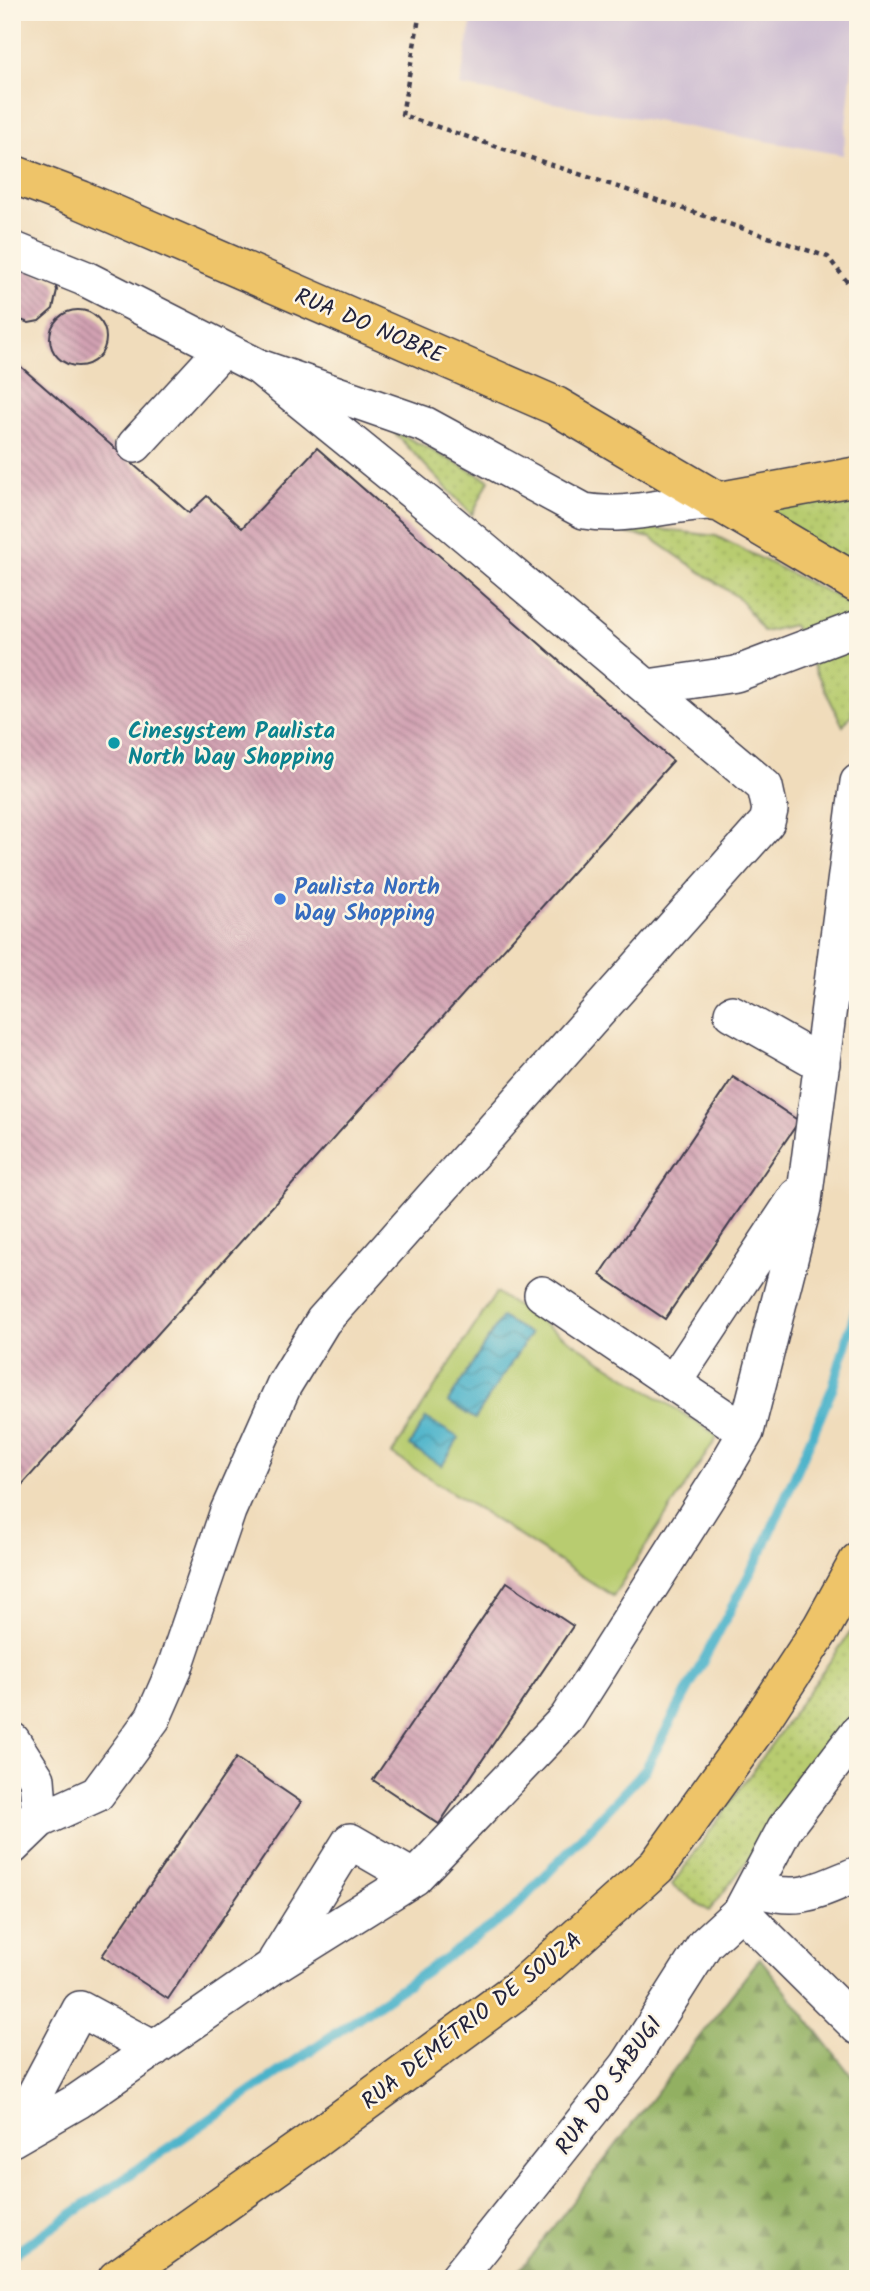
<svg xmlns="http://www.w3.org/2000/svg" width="870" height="2291" font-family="Kalam,sans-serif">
<defs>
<pattern id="grass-dots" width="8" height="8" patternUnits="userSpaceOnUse" patternTransform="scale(1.75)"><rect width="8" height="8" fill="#b8cc70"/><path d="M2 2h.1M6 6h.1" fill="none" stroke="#9eaf62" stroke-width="1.8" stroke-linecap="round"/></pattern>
<pattern id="forest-firs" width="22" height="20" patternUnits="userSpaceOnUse" patternTransform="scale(1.75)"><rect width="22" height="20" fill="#92b062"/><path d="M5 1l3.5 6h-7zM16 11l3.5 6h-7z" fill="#778f52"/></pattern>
<pattern id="water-waves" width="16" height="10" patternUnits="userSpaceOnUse" patternTransform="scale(1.75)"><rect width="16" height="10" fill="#4bb3ca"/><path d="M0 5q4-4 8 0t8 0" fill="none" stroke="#3e91a5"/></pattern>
<pattern id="building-back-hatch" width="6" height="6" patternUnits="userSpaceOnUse" patternTransform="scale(1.75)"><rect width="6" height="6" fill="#d2a1b2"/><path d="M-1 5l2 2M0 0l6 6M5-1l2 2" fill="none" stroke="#aa8392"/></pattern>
</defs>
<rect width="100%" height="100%" fill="#fcf5e5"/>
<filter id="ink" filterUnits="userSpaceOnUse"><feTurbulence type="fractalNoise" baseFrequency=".0143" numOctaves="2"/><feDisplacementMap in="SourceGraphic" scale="14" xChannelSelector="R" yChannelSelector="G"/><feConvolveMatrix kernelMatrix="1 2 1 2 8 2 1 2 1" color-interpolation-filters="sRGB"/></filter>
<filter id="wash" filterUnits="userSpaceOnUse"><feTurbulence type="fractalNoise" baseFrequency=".00686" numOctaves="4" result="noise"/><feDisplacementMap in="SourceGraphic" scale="28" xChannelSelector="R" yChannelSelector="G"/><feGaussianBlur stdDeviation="1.57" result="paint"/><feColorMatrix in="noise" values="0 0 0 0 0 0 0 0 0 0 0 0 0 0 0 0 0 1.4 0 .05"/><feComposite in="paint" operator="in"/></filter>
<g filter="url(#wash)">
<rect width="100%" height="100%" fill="#f0dcbb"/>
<!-- industrial -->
<path fill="#cebed2" d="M473,12H858L843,155L460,86Z"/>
<!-- grass -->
<path fill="url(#grass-dots)" stroke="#6d7756" stroke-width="2" d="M391,429L489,480L472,515Z
M858,485V570L738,509Z
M599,528H649L716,536L858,607V706L843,726L793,625L764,632L740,599L651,538Z
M858,1617V1701L820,1767L709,1911L672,1885L852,1630Z"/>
<!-- forest -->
<path fill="url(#forest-firs)" stroke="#5a694e" stroke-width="2" d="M760,1958L858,2084V2279H513Z"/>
<!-- green -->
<path fill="#b8cc70" stroke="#6d7756" stroke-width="2" d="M496,1293L718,1436L613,1596L392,1454Z"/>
<!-- water -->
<path fill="url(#water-waves)" stroke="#366a82" stroke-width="2" d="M502,1317L530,1334L475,1419L448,1402Z
M426,1418L459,1438L442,1466L409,1446Z"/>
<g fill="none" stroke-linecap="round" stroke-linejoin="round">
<!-- stream -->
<path stroke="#4bb3ca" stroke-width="10" d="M12,2255L508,1915L645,1770L764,1547L833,1387L858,1302"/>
</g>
<g id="blocks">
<!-- building -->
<path fill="url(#building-back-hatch)" d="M22,267L54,281L57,290L53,309L39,321L29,323L12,317V272Z
M50 338a28 28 0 1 1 56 0a28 28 0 1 1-56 0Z
M12,359L189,513L207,496L242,528L317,448L673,761L12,1496Z
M733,1077L799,1121L665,1319L600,1275Z
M507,1582L573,1626L439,1824L373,1780Z
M236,1758L301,1802L168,1999L102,1956Z"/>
</g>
</g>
<g filter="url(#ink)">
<use href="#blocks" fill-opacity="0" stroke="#413e4e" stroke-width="2"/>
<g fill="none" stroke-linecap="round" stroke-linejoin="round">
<!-- minor casing -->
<g stroke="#413e4e" stroke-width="38">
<path id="minor" d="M12,249L84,278L259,367L426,425L584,511C628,519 672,502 715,502
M135,445L223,349
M648,687L736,674L858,628
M732,1013L822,1064
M542,1294L746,1432
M673,1383L797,1196
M12,1740L37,1779L40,1820L19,1823
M12,1847L40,1820L97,1794L153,1718L174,1670L228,1511L284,1385L323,1321L767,822L770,810L765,787L450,522L259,367
M755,1889C801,1903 816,1891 858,1874
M741,1911L858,2027
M276,1960L350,1841L414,1878
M12,2137L80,2009L154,2049
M12,2139L78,2101L272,1967L414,1878L567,1718L718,1480L746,1432L803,1208L858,782
M457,2279L628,2065L705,1944L741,1911L785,1828L858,1732"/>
</g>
<!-- major casing -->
<g stroke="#413e4e" stroke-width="41">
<path id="major" d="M12,174L81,200L556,406L858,584
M715,502L858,476
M117,2279L308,2144L524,1985L657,1866L754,1731L822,1627L858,1562"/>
</g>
<!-- path -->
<path stroke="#413e4e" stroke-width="4.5" stroke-dasharray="5 5" stroke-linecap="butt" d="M420,12L402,115L828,257L858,296"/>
<!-- minor -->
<use href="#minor" stroke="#fff" stroke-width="35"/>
<!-- major -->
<use href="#major" stroke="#eec469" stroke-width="38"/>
</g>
</g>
<!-- markers -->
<circle fill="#0f9aa8" stroke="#fcf5e5" stroke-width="2.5" cx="114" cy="743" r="7"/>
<circle fill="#3f7fe0" stroke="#fcf5e5" stroke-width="2.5" cx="280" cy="899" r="7"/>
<g text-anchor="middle" stroke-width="5" stroke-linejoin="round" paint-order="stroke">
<!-- street labels -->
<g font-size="23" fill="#22223b" stroke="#fcf5e5">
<text transform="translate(370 325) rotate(23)" y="8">RUA DO NOBRE</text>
<text transform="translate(471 2020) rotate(-38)" y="8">RUA DEMÉTRIO DE SOUZA</text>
<text transform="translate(608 2085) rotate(-54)" y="8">RUA DO SABUGI</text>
</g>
<!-- culture labels -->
<g font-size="23" font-weight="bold" fill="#0d838f" stroke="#fcf5e5" text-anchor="start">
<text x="128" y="738">Cinesystem Paulista<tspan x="128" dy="26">North Way Shopping</tspan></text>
</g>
<!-- shop labels -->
<g font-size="23" font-weight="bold" fill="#366cbe" stroke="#fcf5e5" text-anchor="start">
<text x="294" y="894">Paulista North<tspan x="294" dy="26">Way Shopping</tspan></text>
</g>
</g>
<!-- margin -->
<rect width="870" height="2291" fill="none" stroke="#fcf5e5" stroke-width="42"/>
</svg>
